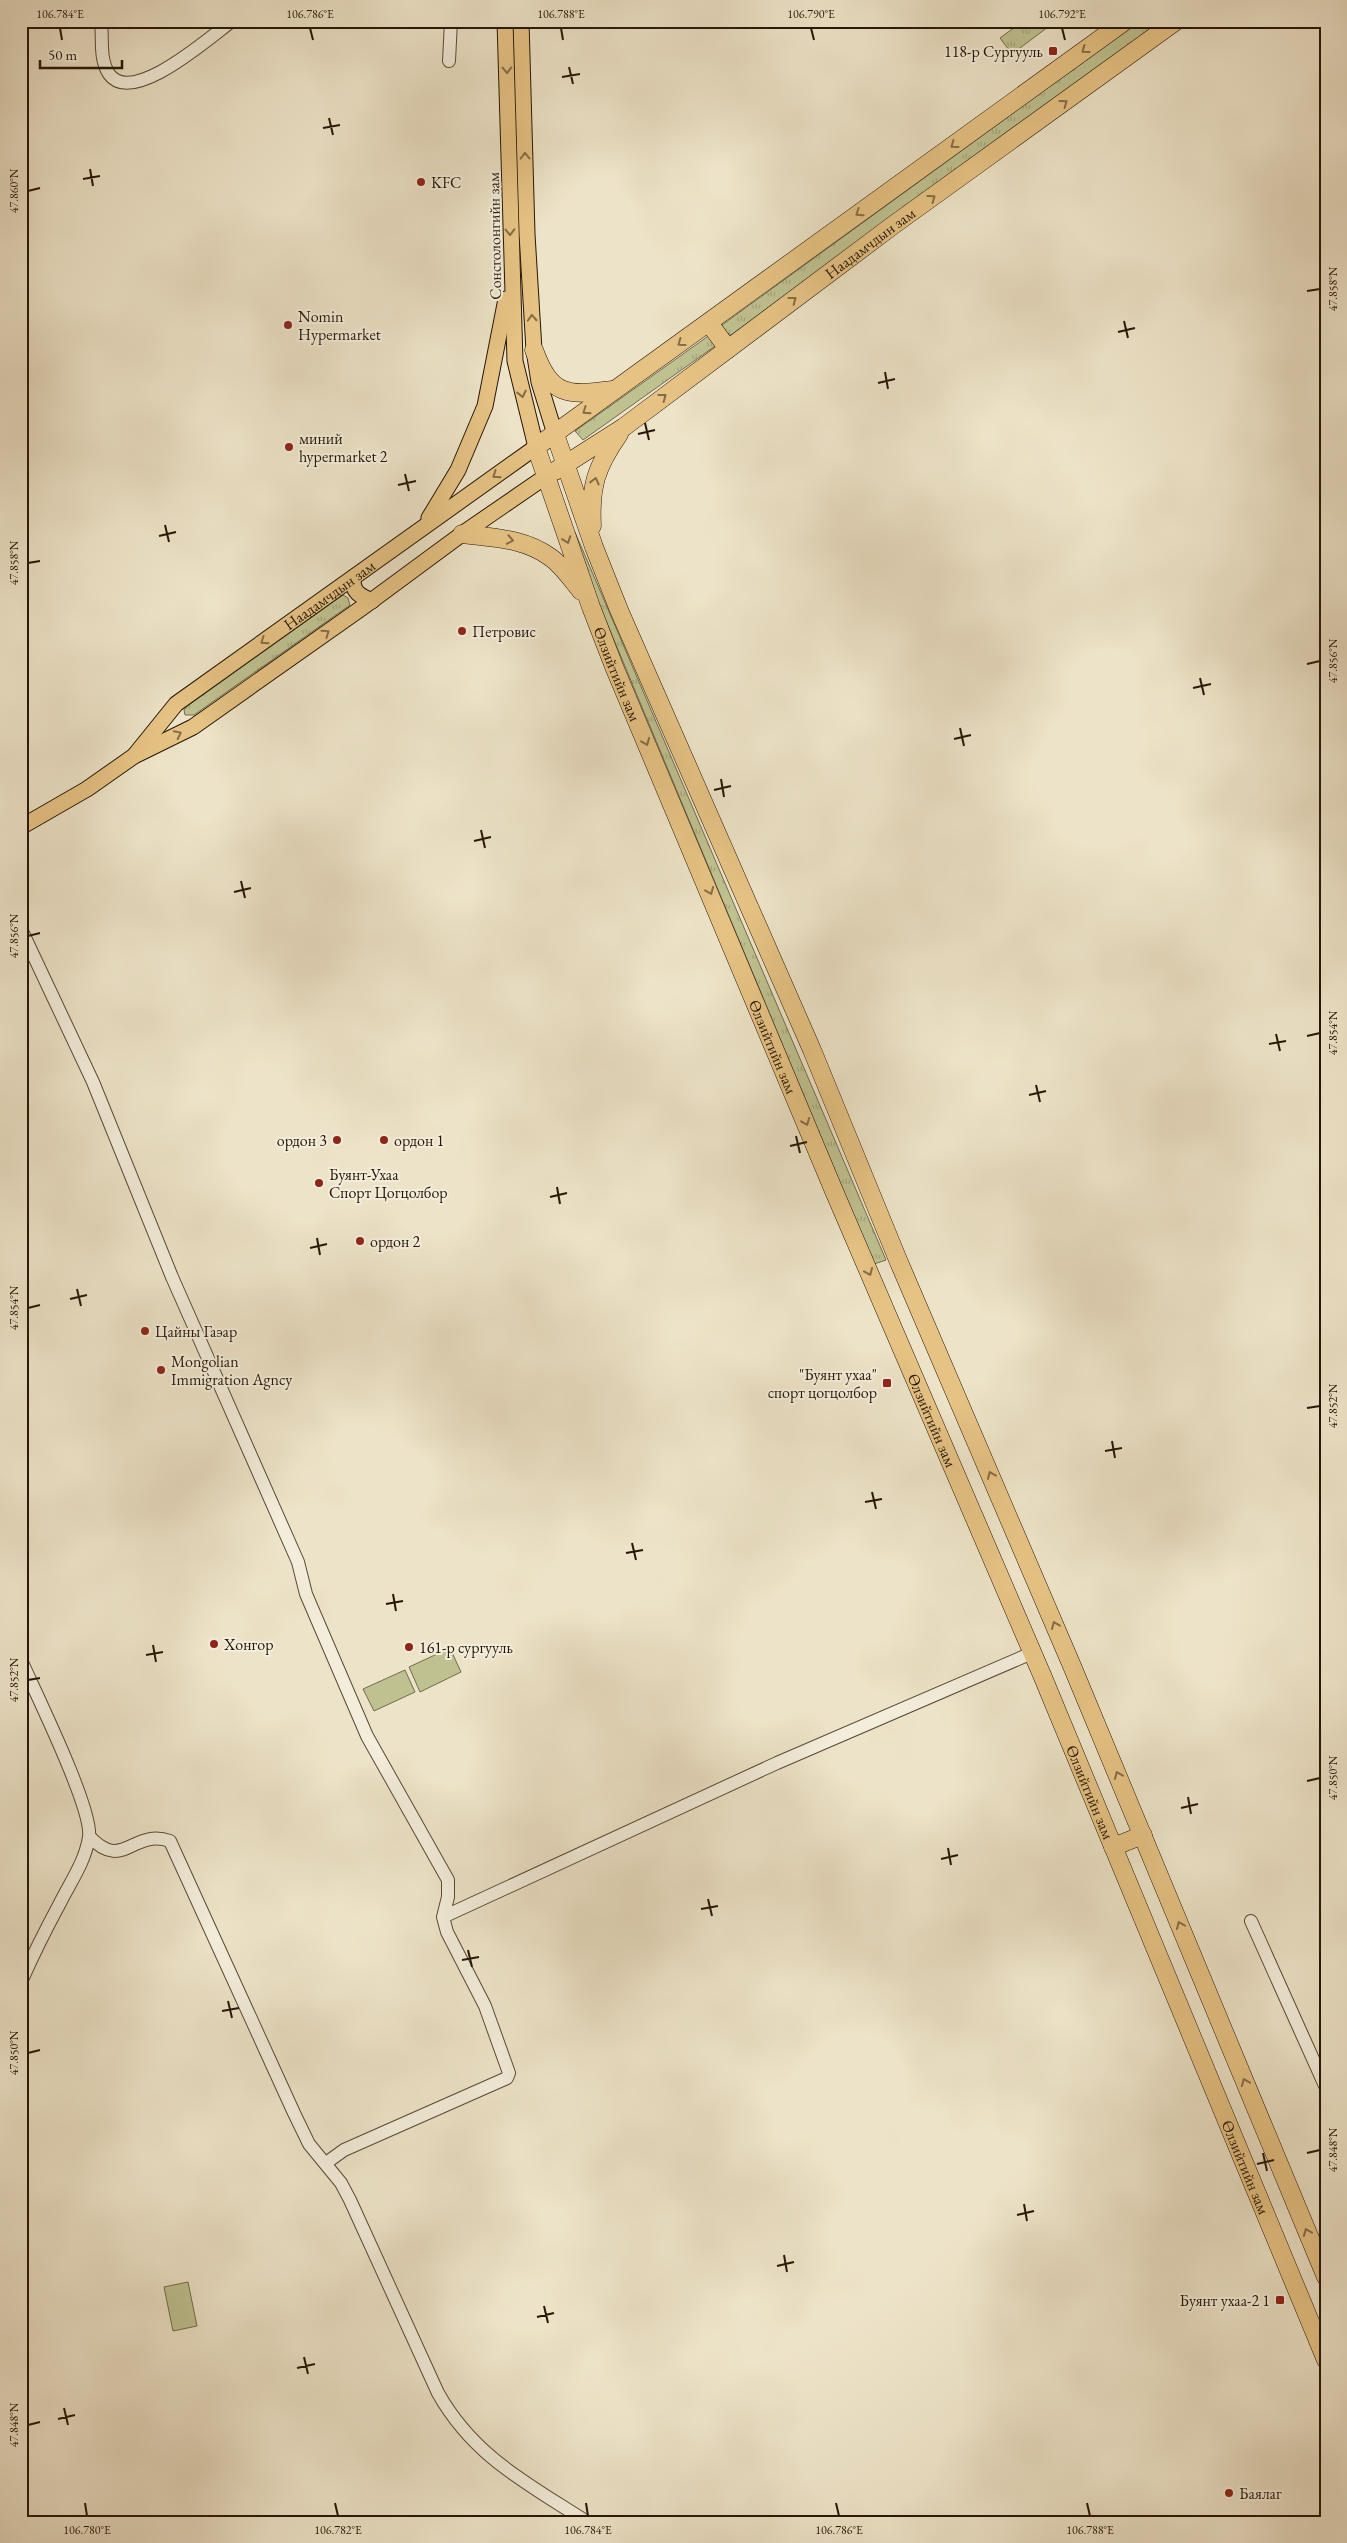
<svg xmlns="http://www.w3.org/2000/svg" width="1347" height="2543" font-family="'EB Garamond',serif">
<defs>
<pattern id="grass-tufts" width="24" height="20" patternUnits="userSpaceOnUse" patternTransform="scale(1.25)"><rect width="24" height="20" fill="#bfc191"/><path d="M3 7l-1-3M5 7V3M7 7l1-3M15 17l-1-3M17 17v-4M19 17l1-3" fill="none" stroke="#a4a57c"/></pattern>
</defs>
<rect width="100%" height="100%" fill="#ede3c8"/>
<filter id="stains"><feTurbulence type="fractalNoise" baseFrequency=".004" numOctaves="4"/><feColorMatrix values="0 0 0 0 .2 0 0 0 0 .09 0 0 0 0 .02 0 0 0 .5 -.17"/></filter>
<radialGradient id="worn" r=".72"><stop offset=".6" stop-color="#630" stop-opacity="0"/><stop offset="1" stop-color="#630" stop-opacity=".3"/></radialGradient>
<!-- grass -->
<path fill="url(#grass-tufts)" stroke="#726c4c" d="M1023,21H1056L1012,54L1000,38Z
M1140,21H1162L731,335L726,332L722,325Z
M711,334L718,344L583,440L575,431Z
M573,531L575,532L886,1260L874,1264L584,568Z
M343,595L348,598L350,605L194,715H185L184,710L187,706Z"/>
<!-- park -->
<path fill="#bfc191" stroke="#726c4c" d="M450,1648L461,1672L420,1692L409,1667Z
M405,1670L415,1692L374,1711L363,1689Z
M188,2282L197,2326L173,2331L164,2287Z"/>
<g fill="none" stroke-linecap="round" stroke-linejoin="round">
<!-- minor casing -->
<g stroke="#584936" stroke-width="14">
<path id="minor" d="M101,21C103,38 99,59 109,74C132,107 210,37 232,21
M449,61L451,21
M21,929L93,1082L172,1277L298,1562L306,1594L367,1736L448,1880V1897L443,1917L447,1932L485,2006L509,2073L507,2078L344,2150L326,2163
M21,1660C35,1692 93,1809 89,1837C85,1862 71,1881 60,1903C46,1929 33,1955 21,1982
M89,1836C123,1873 132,1828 170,1841L294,2113L309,2144L341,2183L350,2200L438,2393C474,2457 527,2483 587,2522
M443,1917L777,1763L1032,1653
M1251,1921L1326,2088"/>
</g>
<!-- major casing -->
<g stroke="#261606" stroke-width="17">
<g id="major">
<path d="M521,21L527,234L534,350L539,382L555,434"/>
<path d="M429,518L458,470L485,406L506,299"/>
<path d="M353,578C352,592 360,596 372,601"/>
<path id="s1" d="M134,756L176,704L536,447L515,361L505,21"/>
<path d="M21,827L87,789L134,756L193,727L363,607L462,534L545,477"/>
</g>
</g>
<!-- highway casing -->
<g stroke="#261606" stroke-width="19">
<g id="highway">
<path id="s2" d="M1125,21L536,447L591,607L615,669L834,1191L1042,1675L1326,2360"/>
<path d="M709,323L728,349"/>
<path d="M534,350C551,396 566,396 613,390"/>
<path d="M555,434L594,547L619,610L812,1050L898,1260L1072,1666L1326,2277"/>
<path id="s3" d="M555,471L624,427L892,226L1176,21"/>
<path d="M592,526C590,486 596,467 619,434"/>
<path d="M462,534C493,538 524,538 550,557C562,565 572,580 581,591"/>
<path d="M1113,1847L1143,1835"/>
</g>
</g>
<!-- minor -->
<use href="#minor" stroke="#f3eddb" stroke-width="12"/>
<!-- major -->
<use href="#major" stroke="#e6c284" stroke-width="15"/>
<!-- highway -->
<use href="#highway" stroke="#e6c284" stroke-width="18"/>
</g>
<!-- one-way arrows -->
<defs><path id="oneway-chevron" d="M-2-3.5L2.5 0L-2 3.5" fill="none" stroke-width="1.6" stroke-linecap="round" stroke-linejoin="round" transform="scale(1.25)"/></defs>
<g stroke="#866c45">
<use href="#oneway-chevron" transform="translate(1085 50) rotate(144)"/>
<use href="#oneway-chevron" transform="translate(507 70) rotate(88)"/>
<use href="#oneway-chevron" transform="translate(1064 103) rotate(-36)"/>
<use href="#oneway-chevron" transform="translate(954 145) rotate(144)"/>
<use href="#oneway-chevron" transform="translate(525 156) rotate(-91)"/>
<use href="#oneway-chevron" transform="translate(932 198) rotate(-36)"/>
<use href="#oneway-chevron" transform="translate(859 213) rotate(145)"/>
<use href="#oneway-chevron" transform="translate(510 232) rotate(89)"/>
<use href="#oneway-chevron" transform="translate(793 300) rotate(-37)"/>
<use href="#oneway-chevron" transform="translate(532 318) rotate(-93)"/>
<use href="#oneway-chevron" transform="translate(681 343) rotate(144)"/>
<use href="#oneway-chevron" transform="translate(522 394) rotate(78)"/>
<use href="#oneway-chevron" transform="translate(663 397) rotate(-37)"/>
<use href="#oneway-chevron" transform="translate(586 411) rotate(145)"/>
<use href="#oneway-chevron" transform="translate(496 475) rotate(145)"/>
<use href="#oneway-chevron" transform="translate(595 481) rotate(-76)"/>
<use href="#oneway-chevron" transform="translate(510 540) rotate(11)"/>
<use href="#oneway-chevron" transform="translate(567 540) rotate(70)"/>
<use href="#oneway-chevron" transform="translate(326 633) rotate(-35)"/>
<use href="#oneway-chevron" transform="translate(264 641) rotate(145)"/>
<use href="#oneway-chevron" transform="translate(178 734) rotate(-26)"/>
<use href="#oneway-chevron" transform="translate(646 742) rotate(67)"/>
<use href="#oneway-chevron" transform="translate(710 891) rotate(67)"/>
<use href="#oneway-chevron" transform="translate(806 1122) rotate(68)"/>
<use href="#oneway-chevron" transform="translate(869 1272) rotate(67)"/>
<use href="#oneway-chevron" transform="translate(991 1475) rotate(-113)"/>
<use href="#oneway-chevron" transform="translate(1055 1625) rotate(-113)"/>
<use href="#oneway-chevron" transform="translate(1118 1775) rotate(-113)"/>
<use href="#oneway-chevron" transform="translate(1180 1925) rotate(-113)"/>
<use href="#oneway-chevron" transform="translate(1245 2082) rotate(-112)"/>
<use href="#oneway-chevron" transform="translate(1307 2232) rotate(-112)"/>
</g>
<!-- ticks -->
<path fill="none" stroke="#261606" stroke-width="2" d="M60,28L62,40M310,28L313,40M561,28L563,40M811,28L814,40M1062,28L1065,40M569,67L573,84M562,77L580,74M329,118L333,135M323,128L340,125M90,169L93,186M83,179L100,176M28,191L40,188M1307,291L1320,289M1124,321L1128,338M1118,332L1135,328M885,372L888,389M878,383L895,379M645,423L649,440M638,434L655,430M405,474L409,491M398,485L416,481M165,525L169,542M159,536L176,532M28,563L40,561M1307,664L1320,661M1200,678L1204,695M1193,688L1211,684M960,728L964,746M954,739L971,735M721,779L724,797M714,790L731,786M481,830L485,848M474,841L491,837M241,881L245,898M234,892L251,888M28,936L40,933M1276,1034L1280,1051M1307,1036L1320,1033M1269,1044L1286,1041M1036,1085L1040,1102M1029,1095L1046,1091M796,1136L800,1153M790,1146L807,1142M557,1187L560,1204M550,1197L567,1193M317,1238L320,1255M310,1248L327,1244M77,1289L81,1306M70,1299L87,1295M28,1308L40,1305M1307,1408L1320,1406M1112,1441L1115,1458M1105,1451L1122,1448M872,1492L876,1509M865,1502L882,1499M632,1543L636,1560M626,1553L643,1550M393,1594L396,1611M386,1604L403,1601M153,1645L156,1662M146,1655L163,1652M28,1680L40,1678M1307,1781L1320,1778M1188,1797L1191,1814M1181,1808L1198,1804M948,1848L951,1865M941,1859L958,1855M708,1899L712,1916M701,1909L718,1906M468,1950L472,1967M462,1960L479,1957M228,2001L232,2018M222,2011L239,2008M28,2053L40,2050M1263,2153L1267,2171M1307,2153L1320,2150M1257,2164L1274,2160M1024,2204L1027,2221M1017,2215L1034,2211M784,2255L787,2272M777,2266L794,2262M544,2306L548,2323M537,2317L554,2313M304,2357L308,2374M297,2368L315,2364M64,2408L68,2425M58,2419L75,2415M28,2425L40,2422M85,2503L87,2516M335,2503L338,2516M586,2503L588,2516M836,2503L839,2516M1087,2503L1090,2516"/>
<!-- markers -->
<g fill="#8f2418" stroke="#f3eddb" stroke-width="2">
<rect x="1048" y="46" width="10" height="10" rx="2.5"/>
<circle cx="421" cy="182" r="5"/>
<circle cx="288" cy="325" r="5"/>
<circle cx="289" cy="447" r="5"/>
<circle cx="462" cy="631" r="5"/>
<circle cx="337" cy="1140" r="5"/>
<circle cx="384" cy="1140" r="5"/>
<circle cx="319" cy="1183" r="5"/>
<circle cx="360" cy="1241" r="5"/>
<circle cx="145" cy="1331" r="5"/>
<circle cx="161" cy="1370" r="5"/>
<rect x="882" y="1378" width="10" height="10" rx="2.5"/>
<circle cx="214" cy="1644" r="5"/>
<circle cx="409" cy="1647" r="5"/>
<rect x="1275" y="2295" width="10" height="10" rx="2.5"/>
<circle cx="1229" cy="2493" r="5"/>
</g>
<g text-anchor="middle" stroke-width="4" stroke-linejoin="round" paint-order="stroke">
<!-- poi labels -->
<g font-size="16" fill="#261606" stroke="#f3eddb" text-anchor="start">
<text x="1043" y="57" text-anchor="end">118-р Сургууль</text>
<text x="431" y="188">KFC</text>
<text x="298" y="322">Nomin<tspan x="298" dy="18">Hypermarket</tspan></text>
<text x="299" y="444">миний<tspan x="299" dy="18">hypermarket 2</tspan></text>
<text x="472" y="637">Петровис</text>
<text x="327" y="1146" text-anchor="end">ордон 3</text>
<text x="394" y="1146">ордон 1</text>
<text x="329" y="1180">Буянт-Ухаа<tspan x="329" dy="18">Спорт Цогцолбор</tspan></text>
<text x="370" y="1247">ордон 2</text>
<text x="155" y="1337">Цайны Гаэар</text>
<text x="171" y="1367">Mongolian<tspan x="171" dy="18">Immigration Agncy</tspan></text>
<text x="877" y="1380" text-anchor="end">"Буянт ухаа"<tspan x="877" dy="18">спорт цогцолбор</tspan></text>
<text x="224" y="1650">Хонгор</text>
<text x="419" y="1653">161-р сургууль</text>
<text x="1270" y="2306" text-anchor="end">Буянт ухаа-2 1</text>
<text x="1239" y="2499">Баялаг</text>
</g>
<!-- street labels -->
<g font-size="16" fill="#261606" stroke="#f3eddb">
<text transform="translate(494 236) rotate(-91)" y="6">Сонсголонгийн зам</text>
<text dy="6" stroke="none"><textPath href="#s3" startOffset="389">Наадамчдын зам</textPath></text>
<text dy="6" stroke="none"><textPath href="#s1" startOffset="255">Наадамчдын зам</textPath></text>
<text dy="6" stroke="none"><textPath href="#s2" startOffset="968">Өлзийтийн зам</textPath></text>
<text dy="6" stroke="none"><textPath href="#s2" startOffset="1372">Өлзийтийн зам</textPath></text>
<text dy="6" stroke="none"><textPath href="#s2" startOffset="1778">Өлзийтийн зам</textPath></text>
<text dy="6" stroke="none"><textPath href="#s2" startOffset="2182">Өлзийтийн зам</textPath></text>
<text dy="6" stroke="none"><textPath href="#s2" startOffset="2588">Өлзийтийн зам</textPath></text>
</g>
</g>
<!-- margin -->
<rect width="1347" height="2543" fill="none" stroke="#ede3c8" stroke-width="55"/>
<!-- scale -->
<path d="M40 60v8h82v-8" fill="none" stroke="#261606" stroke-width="2.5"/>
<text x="48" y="60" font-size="15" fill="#261606" stroke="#f3eddb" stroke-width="4" paint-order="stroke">50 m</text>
<rect x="28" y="28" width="1292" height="2488" fill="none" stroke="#261606" stroke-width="2"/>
<g font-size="12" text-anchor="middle" fill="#261606">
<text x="60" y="18">106.784°E</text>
<text x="310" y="18">106.786°E</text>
<text x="561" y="18">106.788°E</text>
<text x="811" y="18">106.790°E</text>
<text x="1062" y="18">106.792°E</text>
<text transform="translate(14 191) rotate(-90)" y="4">47.860°N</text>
<text transform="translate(1333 289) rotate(-90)" y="4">47.858°N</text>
<text transform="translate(14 563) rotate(-90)" y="4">47.858°N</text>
<text transform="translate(1333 661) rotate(-90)" y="4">47.856°N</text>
<text transform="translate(14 936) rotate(-90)" y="4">47.856°N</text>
<text transform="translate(1333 1033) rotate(-90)" y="4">47.854°N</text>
<text transform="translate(14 1308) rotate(-90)" y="4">47.854°N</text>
<text transform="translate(1333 1406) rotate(-90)" y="4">47.852°N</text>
<text transform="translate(14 1680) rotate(-90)" y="4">47.852°N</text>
<text transform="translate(1333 1778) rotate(-90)" y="4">47.850°N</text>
<text transform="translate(14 2053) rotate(-90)" y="4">47.850°N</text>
<text transform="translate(1333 2150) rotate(-90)" y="4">47.848°N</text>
<text transform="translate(14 2425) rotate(-90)" y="4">47.848°N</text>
<text x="87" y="2534">106.780°E</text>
<text x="338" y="2534">106.782°E</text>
<text x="588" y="2534">106.784°E</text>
<text x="839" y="2534">106.786°E</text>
<text x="1090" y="2534">106.788°E</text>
</g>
<rect width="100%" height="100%" filter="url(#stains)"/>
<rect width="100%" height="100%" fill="url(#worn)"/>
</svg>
